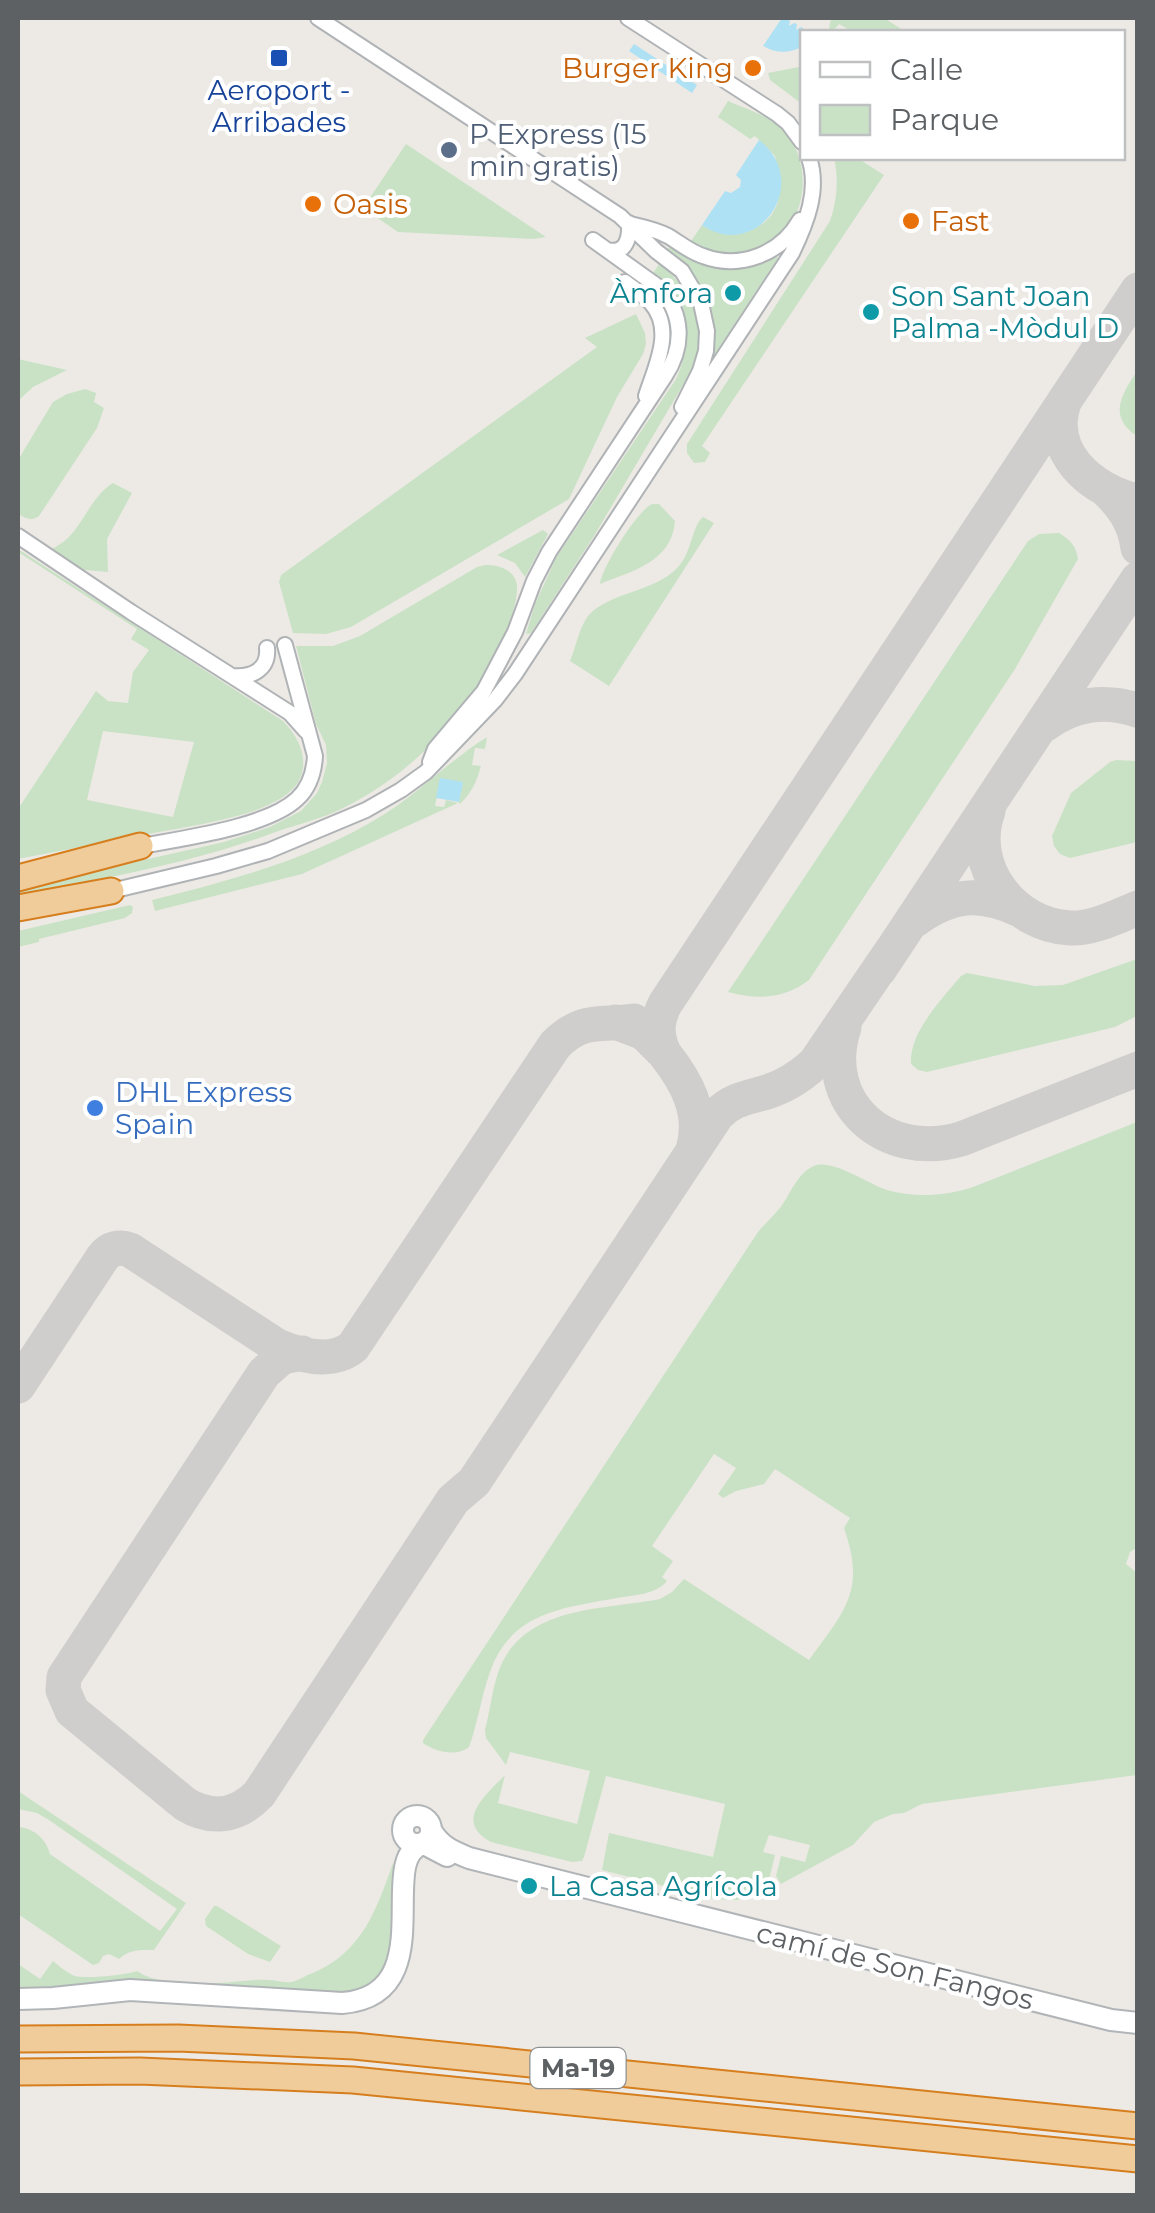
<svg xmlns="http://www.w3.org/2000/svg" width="1155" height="2213" font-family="Montserrat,sans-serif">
<rect width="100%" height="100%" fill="#edeae5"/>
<!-- green -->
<path fill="#c9e2c5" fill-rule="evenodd" d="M831,18H884L906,32H853L839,24L833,31L829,28Z
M802,63V104L770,80L768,73L799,67V64Z
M728,101C746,109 768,115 782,129C820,167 804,242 749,254C727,259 709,251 689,244L702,225C726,241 767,234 777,204C782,191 777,170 775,156L755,136L750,139L718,117Z
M406,144L546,237L534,239L398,232L363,208Z
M834,158H864L862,161L884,175L702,446L710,453L705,462L694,463L687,453V444L830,221C837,201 839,179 834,158Z
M671,244L687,255H774L778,258L712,359L709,358C707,306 711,286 666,252Z
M660,263C692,292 708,324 693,368L594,536L531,633L526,634L535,604L556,558L676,379C695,336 689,303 653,273Z
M636,314L645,333L646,344L643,354L617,397L569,499L351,627L326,634L293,633L279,582L281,575L597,347L585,338Z
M18,359L67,370L33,387L18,401Z
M1137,371V436C1107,416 1122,394 1137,371Z
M85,389L96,393L94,402L104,408L97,428L39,516C31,522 25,518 18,514V460L53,402L67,394Z
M113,483L132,493L107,539L108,572L75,569L47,552C55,547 63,543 69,537C85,520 93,495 113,483Z
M652,504H659L675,521C672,562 632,571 600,584C602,567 637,511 652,504Z
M703,517L714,523L609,686L570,661C576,647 579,628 588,616C610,591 655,593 679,566C692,551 692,526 703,517Z
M543,530L548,534L525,577L515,563L497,555Z
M1059,533C1070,540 1076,545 1078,559L1015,669L809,980C784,999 758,1000 728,992L1028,541L1039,534Z
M18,549L283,721C304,742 314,773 287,794C258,817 191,826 154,833C109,842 63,850 18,859V809L96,691L108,701L128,703L133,672L149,650L131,639L137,629L18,552ZM103,731L194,742L173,817L87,800Z
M485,565C497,565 511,568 516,581C522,600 501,644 492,661C458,727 402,781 335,812C314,821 291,826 270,834C189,864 102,878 18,897V888L224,842L270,827L301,811L317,793L322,782L327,763L326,745L316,724L296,646H333L360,636L477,567Z
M487,737L485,749L475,748L472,765L481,766C477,781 471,794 460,804L441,778L435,806L444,807L446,800L458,803L302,874L155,911L152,900C231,880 313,859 383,815C420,792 450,760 487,737Z
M1116,760L1137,761V842L1070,858L1060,854L1054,846L1052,836L1071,793L1110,762Z
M130,905L133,907L132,913L125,918L39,939V942L18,947V931Z
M1137,959V1016L1115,1027L927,1072L918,1070L911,1064C909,1032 942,999 961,976L967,973L1035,986L1063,985Z
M1137,1122L1138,1547L1130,1552L1126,1564L1137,1573V1775L922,1804L904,1813L893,1814L874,1822L853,1845L781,1884L776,1876L781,1856L805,1862L810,1845L769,1835L763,1852L775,1855L770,1876L763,1890L737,1900L714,1899L602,1870L609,1833L713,1857L725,1804L606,1776L584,1857L582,1861L572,1862L491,1842C453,1821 486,1795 505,1775L498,1803L577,1824L590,1771L510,1752L506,1765L486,1738L485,1730C490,1711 492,1689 499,1670C524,1605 604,1610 660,1599L672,1592L684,1579L809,1660C845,1610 866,1591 844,1528L850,1518L775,1469L764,1484L736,1491L723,1498L718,1494L736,1468L714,1454L652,1546L673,1561L662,1577L667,1581C655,1595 634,1595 617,1598C563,1608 511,1612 490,1672C481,1697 478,1723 469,1747C457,1757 435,1752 423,1743V1740L758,1232C765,1224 773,1216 780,1208C790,1195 797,1173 814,1166C832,1158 868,1184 887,1190C916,1198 946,1196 973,1187Z
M18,1791L186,1903L154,1950C140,1950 130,1949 119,1959L109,1954L103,1956L99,1963L93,1965L18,1914V1827C34,1828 46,1839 50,1854L160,1931L177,1909L49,1820L37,1813L18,1809Z
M393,1863C395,1877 393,1895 393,1911C391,1961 392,1988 333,1994L18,1992V1964L40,1979L53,1961C59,1966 67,1973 75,1976C87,1979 125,1975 137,1971C158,1985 188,1983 213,1983C231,1983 249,1979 267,1980C275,1980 284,1983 291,1982C298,1981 306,1975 313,1973C362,1952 376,1911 393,1863Z
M214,1906H217L281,1946L270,1962L248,1954L206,1926L205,1919Z"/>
<!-- water -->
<path fill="#aee1f4" d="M782,18L790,20L789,26L794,23L797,24L796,30L801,27L804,29L802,33V47C789,53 777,54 763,46Z
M634,44L697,85L692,93L629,51Z
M759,140C814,183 757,263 702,225L725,191L731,193L740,187L741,180L736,175Z
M440,778L463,782L459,802L436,798Z"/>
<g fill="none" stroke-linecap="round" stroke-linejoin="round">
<!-- taxiway -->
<path stroke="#cfcecc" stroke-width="35" d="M1065,400C1045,451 1091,491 1138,501
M1104,488C1123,505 1135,523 1138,548
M1044,725C1073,704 1103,699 1137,710
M988,811C968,866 1012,925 1070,928C1093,929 1116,917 1138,908
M915,920C951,894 980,891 1020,910
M879,970L1138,579
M615,1022L644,1033L664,1053C656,1035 656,1022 665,1004L1138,290
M844,1027C819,1104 886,1161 961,1139L1138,1069
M664,1053C687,1082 704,1113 693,1150
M302,1353L282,1357L264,1373L64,1677L63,1690L72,1711L185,1804C211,1820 237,1817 259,1794L453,1500L474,1482L717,1115C732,1099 747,1098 767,1092C786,1086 801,1076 815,1063L892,950
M18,1386L103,1257C110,1248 120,1246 130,1250L277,1346C301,1356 332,1364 353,1347L555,1045C582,1017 601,1026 634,1021"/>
<!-- street casing -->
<g stroke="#b0b3b6" stroke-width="18">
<path id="street" d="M318,18L620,216L656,251L682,271L701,303L707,331L706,351L700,371L682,407
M628,18L777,114L788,123L802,142
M630,224C643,227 657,230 668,236C680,243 690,252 703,256C740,270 781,254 800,220
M607,250C626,255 630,238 629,223
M625,282C634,289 644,295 651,303C675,330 655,367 646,396
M18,536L131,612L290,713L306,731
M232,676C251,678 269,670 267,648
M430,762L435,749L484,691L515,632L534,581L549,552L665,376C684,347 684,315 660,288L593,240
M136,847C178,839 266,828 297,799C309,788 314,773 315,756L285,645
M107,892L216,866L268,851L366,810L401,790L426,772L495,700L515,674L792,253C806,224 820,190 809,158"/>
</g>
<!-- secondary casing -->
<g stroke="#b1b5b8" stroke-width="24">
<path id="secondary" d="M403 1830a14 14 0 1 1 28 0a14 14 0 1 1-28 0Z
M431,1830C440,1846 452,1851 469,1858L1111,2020L1138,2023
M18,1999L53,1998L130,1990L342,2003C445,1995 373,1855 424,1844L447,1856"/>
</g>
<!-- highway casing -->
<g stroke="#d67e1d" stroke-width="29">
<path id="highway" d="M18,878L140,846
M18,908L111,891
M18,2039L178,2038L354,2046L1138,2126
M18,2072L140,2071L353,2080L1138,2159"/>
</g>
<!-- street -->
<use href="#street" stroke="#fff" stroke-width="14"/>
<!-- secondary -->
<use href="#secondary" stroke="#fff" stroke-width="20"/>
<!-- highway -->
<use href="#highway" stroke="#f0cc9a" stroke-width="25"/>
</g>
<!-- markers -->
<rect fill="#1a4fb4" stroke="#fff" stroke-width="4" x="269" y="48" width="20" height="20" rx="5"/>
<g fill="#e8710a" stroke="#fff" stroke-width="4">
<circle cx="753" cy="68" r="10"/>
<circle cx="313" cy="204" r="10"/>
<circle cx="911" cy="221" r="10"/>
</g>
<circle fill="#5c6f8a" stroke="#fff" stroke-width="4" cx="449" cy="150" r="10"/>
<g fill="#0f9aa8" stroke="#fff" stroke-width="4">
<circle cx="733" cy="293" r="10"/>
<circle cx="871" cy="312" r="10"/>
<circle cx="529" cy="1886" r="10"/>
</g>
<circle fill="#3f7fe0" stroke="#fff" stroke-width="4" cx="95" cy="1108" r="10"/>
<g text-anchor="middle" stroke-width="8" stroke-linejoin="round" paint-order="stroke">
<!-- shield labels -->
<rect fill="#fff" stroke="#8e9092" stroke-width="2.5" x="530.5" y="2048" width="95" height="40" rx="8"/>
<g font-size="25" font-weight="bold" fill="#5d6164">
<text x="578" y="2077">Ma-19</text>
</g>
<!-- food labels -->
<g font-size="28" fill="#c56008" stroke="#fff" text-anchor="start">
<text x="733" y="78" text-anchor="end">Burger King</text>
<text x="333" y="214">Oasis</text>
<text x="931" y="231">Fast</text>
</g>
<!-- transit labels -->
<g font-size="28" fill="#164399" stroke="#fff">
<text x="279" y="100">Aeroport -<tspan x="279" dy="32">Arribades</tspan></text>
</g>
<!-- service labels -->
<g font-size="28" fill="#4e5e75" stroke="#fff" text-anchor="start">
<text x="469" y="144">P Express (15<tspan x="469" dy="32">min gratis)</tspan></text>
</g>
<!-- culture labels -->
<g font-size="28" fill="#0d838f" stroke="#fff" text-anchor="start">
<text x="713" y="303" text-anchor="end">Àmfora</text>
<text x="891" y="306">Son Sant Joan<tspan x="891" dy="32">Palma -Mòdul D</tspan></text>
<text x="549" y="1896">La Casa Agrícola</text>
</g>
<!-- shop labels -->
<g font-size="28" fill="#366cbe" stroke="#fff" text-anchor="start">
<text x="115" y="1102">DHL Express<tspan x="115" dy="32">Spain</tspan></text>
</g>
<!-- street labels -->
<g font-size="28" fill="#5d6164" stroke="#fff">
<text transform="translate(895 1966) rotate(14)" y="10">camí de Son Fangos</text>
</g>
</g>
<!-- border -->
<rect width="1155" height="2213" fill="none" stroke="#5d6164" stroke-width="40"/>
<!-- legend -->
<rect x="800" y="30" width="325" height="130" fill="#ffffff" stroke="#bec0c1" stroke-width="2.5"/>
<rect x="820" y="62" width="50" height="15" fill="#ffffff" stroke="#bec0c1" stroke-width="2.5"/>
<text x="890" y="80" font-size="30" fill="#5d6164">Calle</text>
<rect x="820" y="105" width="50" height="30" fill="#c9e2c5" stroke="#bec0c1" stroke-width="2.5"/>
<text x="890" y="130" font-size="30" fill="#5d6164">Parque</text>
</svg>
